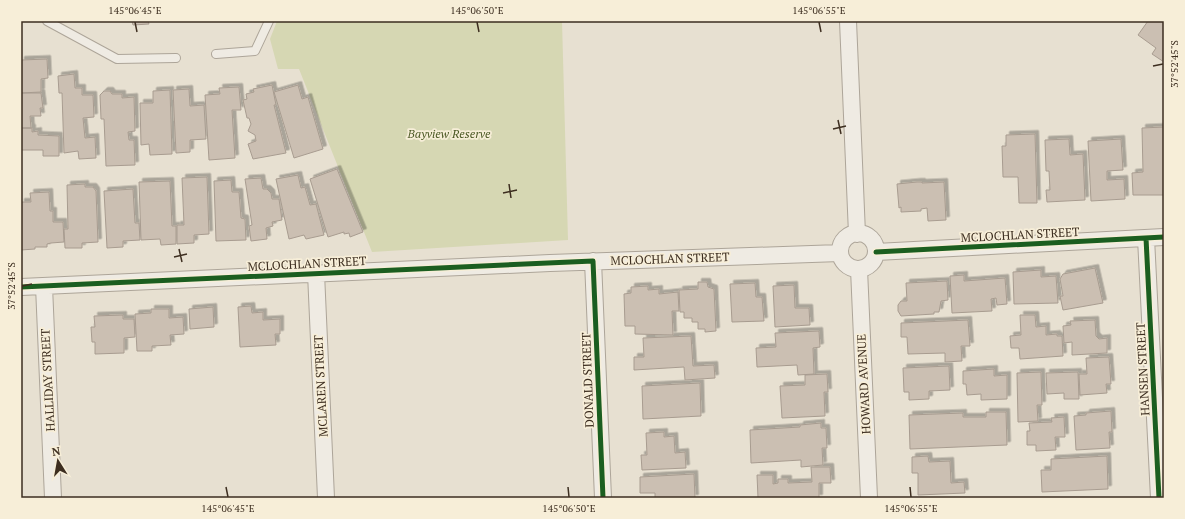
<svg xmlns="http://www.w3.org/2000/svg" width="1185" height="519" font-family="'PT Serif',serif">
<defs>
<filter id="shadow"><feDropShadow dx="3.5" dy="-3.5" stdDeviation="0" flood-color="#0004"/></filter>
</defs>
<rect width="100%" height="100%" fill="#e7e0d1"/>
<!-- green -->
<path fill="#d6d7b3" d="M277,21H562L568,240L372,252L299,69H278L270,39Z"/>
<!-- building -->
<path fill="#cbbfb2" stroke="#a89c90" filter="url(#shadow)" d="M132,21H148L149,24L133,25Z
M1148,21H1164V62L1152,54L1156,48L1138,35Z
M47,59L48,78L41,79V92L21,93V60Z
M74,74L75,88H82V95H93L94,117L83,118L85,138L95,137L96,158L79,159L78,151L64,153L62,93H59L58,76Z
M272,85L276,105H274L286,153L253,159L248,144L256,141L255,135L248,131L251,124L249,118H247L243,100L247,99L246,94L254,92L253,89Z
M298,85L302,99L308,97L323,149L294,158L274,92Z
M239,87L241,110H232L235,158L209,160L205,95L220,94L219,88Z
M189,89L190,106L204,105L206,139L190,140V152L176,153L173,90Z
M170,90L172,154L150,155L149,144L141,145L140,103H153V91Z
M104,91H110L112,94H122V98L134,97L135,131L128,132L129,140H134L135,165L106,166L104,119H101L100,95Z
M21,93H41L43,108H40L41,116H30L31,128H21Z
M1164,127V195H1133L1132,173L1143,172L1142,128Z
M21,128H32V132L38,131V135L59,136V156H43V150H21Z
M1035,134L1037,203H1019L1018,177H1003L1002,146H1006V135Z
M1069,139L1070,155L1083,154L1085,200L1047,202L1046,190H1050L1049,171H1046L1045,140Z
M1121,139L1123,170L1107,171V180L1124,179L1125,199L1091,201L1088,141Z
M337,169L363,232L350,237L349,233L344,234V232L328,237L310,179Z
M298,175L301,188L305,187L310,205L316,204L324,235L306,239L304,235L289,239L276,179Z
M207,177L209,234L194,235V243L177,244V225H184L182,178Z
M261,178L263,189H267L271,193L272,199H279L282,220L272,222L273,226L266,228L267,239L251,241L249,226L252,225L245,179Z
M231,180L232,192H239L241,218L245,219L246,240L216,241L214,181Z
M170,181L172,226H176V244L161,245L160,239L141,240L139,182Z
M917,182H922V183L944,182L946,220L928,221L927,208L921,209V211L901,212V207L899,208L897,184Z
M85,184V187H93L96,191L98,242L82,243V248H65L64,229H68L67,185Z
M133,189L135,223H139L140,240L123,241V247L107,248L104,191Z
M49,192L50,211H53V222H63L64,242L51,243L47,244V247H35V249L21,250V202H31L30,193Z
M1095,268L1103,303L1063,310L1060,296H1063L1060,279L1063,274Z
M1041,270V277L1056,276L1058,303L1014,304L1013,272Z
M964,275V281L1005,278L1007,304L997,305L996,298L991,299L992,311L952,313L950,276Z
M947,281L948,300L941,301L939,312H934V314L901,316L898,311V305L901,301H907L906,283Z
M698,282H707L708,287L714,289L716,331L705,332V329H698V322H692V318H684V312H680L679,290L698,289Z
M755,283L756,297H762L764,321L732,322L730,284Z
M794,285L795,308H809L810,325L775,327L773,286Z
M648,286V290L659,289V294L678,292L679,311H672L673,335L635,334V326H625L624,294L631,293V287Z
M251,306L252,313L263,312V320L280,319V334H275L276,345L240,347L238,307Z
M213,307L214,327L190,329L189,309Z
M151,309H169V318L183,317L184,334L170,335L171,345L152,346V351H137L135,314L151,313Z
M123,315V319H134L135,337L124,338V353L95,354V342H92L91,327H95L94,316Z
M1020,315H1035L1036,327L1046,326V335L1057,334V336H1062L1063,356L1020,359L1019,348H1011L1010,336L1021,335Z
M968,320L970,346H961L962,361L945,362V353L908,354L907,337H901V323Z
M1095,320L1096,336L1099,339L1107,338V353L1072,355V342L1064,343L1063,326L1071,325L1070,321Z
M819,331L820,347L813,348L814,374L798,375L797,365L757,367L756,348L776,347L775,333Z
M691,336L693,366L714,365L715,378L685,380L684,367L634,370V357H644L643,338Z
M1109,357L1111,384H1106L1107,393L1080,395L1079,374H1087L1086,358Z
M949,366L950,390L929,391V399L909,400V392H904L903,368Z
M994,369V376L1007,375V399L981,400V394L967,395L966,384H963V371Z
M1041,372L1042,405H1037L1038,421L1018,422L1017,373Z
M1078,372L1079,399H1064V393L1047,394L1046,373Z
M827,374L828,392H824L825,416L782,418L780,386L805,385V375Z
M700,383L701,416L643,419L642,386Z
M1111,411L1112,432H1109L1110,448L1076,450L1074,416L1086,415V413Z
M986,412H1006L1007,445L910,449L909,415L963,413V417H986Z
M1064,417L1065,437H1055L1056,450L1036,451V445H1027V431H1030L1029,423L1052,422L1051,418Z
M821,423V428H826L827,448H822L823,465L801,467V460L751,463L750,430L800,427V425Z
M664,432V437L674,436L675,453L685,452L686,468L642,470L641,455H647L646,433Z
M928,456L929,462L950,461L951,483L964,482L965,493L918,495V473H912V457Z
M1107,456L1108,489L1042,492L1041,470H1051V459Z
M811,467H830L831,483H819V498H758L757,475H773V484L778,483V479H788V483L812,482Z
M694,474L695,498H655V493H640V477Z"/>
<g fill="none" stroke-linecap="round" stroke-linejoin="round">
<!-- lane casing -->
<g stroke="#ada599" stroke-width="10">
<path id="lane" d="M47,21L117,59L176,58
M216,54L255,51L269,21"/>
</g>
<!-- street casing -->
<g stroke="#ada599" stroke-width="18">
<path id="street" d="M848,21L857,234
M840 251a18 18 0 1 1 36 0a18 18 0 1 1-36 0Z
M1146,238L1159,498
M876,252L1164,237
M593,261L603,498
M859,269L869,498
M316,273L326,498
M44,286L53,498
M21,287L550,263L840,253"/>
</g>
<!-- lane -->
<use href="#lane" stroke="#efebe3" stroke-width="8"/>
<!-- street -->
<use href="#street" stroke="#efebe3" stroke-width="16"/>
<!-- cycleway casing -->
<g stroke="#f7eed8" stroke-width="8">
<path id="cycleway" d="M1146,238L1159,498
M876,252L1164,237
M21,287L593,261L603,498"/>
</g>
<!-- cycleway -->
<use href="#cycleway" stroke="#1b5e20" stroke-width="5"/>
</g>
<!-- ticks -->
<path fill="none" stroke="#3d2e20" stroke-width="1.5" d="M135,22L137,32M477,22L479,32M819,22L821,32M1153,66L1163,64M838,120L841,134M833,129L846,126M509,184L511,198M503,193L517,190M179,249L182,262M174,257L187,254M22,286L32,284M226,487L228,497M568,487L569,497M910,487L911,497"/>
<g text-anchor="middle" stroke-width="3.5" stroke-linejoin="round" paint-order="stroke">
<!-- park labels -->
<g font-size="12" font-style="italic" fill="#4d5a26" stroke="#f7eed8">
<text x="449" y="138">Bayview Reserve</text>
</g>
<!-- street labels -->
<g font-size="12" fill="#3d2e20" stroke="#f7eed8">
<text transform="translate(1020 235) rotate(-3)" y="4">MCLOCHLAN STREET</text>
<text transform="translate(670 259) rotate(-2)" y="4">MCLOCHLAN STREET</text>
<text transform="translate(307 264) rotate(-3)" y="4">MCLOCHLAN STREET</text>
<text transform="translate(1143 369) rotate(-93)" y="4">HANSEN STREET</text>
<text transform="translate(48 380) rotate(-93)" y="4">HALLIDAY STREET</text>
<text transform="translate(588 380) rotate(-92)" y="4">DONALD STREET</text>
<text transform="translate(864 384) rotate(-93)" y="4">HOWARD AVENUE</text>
<text transform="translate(321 386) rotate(-93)" y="4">MCLAREN STREET</text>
</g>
</g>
<!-- border -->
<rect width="1185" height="519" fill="none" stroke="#f7eed8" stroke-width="44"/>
<!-- north arrow -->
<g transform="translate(58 461) rotate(349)" stroke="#f7eed8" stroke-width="3" paint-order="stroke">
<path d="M0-3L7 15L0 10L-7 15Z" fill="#3d2e20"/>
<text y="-6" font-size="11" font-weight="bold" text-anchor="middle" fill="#3d2e20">N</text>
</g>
<rect x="22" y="22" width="1141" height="475" fill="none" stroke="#3d2e20" stroke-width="1.5"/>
<g font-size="10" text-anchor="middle" fill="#3d2e20">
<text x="135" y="14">145°06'45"E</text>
<text x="477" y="14">145°06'50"E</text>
<text x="819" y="14">145°06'55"E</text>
<text transform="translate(1174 64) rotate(-90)" y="4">37°52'45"S</text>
<text transform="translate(11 286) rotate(-90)" y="4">37°52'45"S</text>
<text x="228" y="512">145°06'45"E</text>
<text x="569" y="512">145°06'50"E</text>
<text x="911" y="512">145°06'55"E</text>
</g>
</svg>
